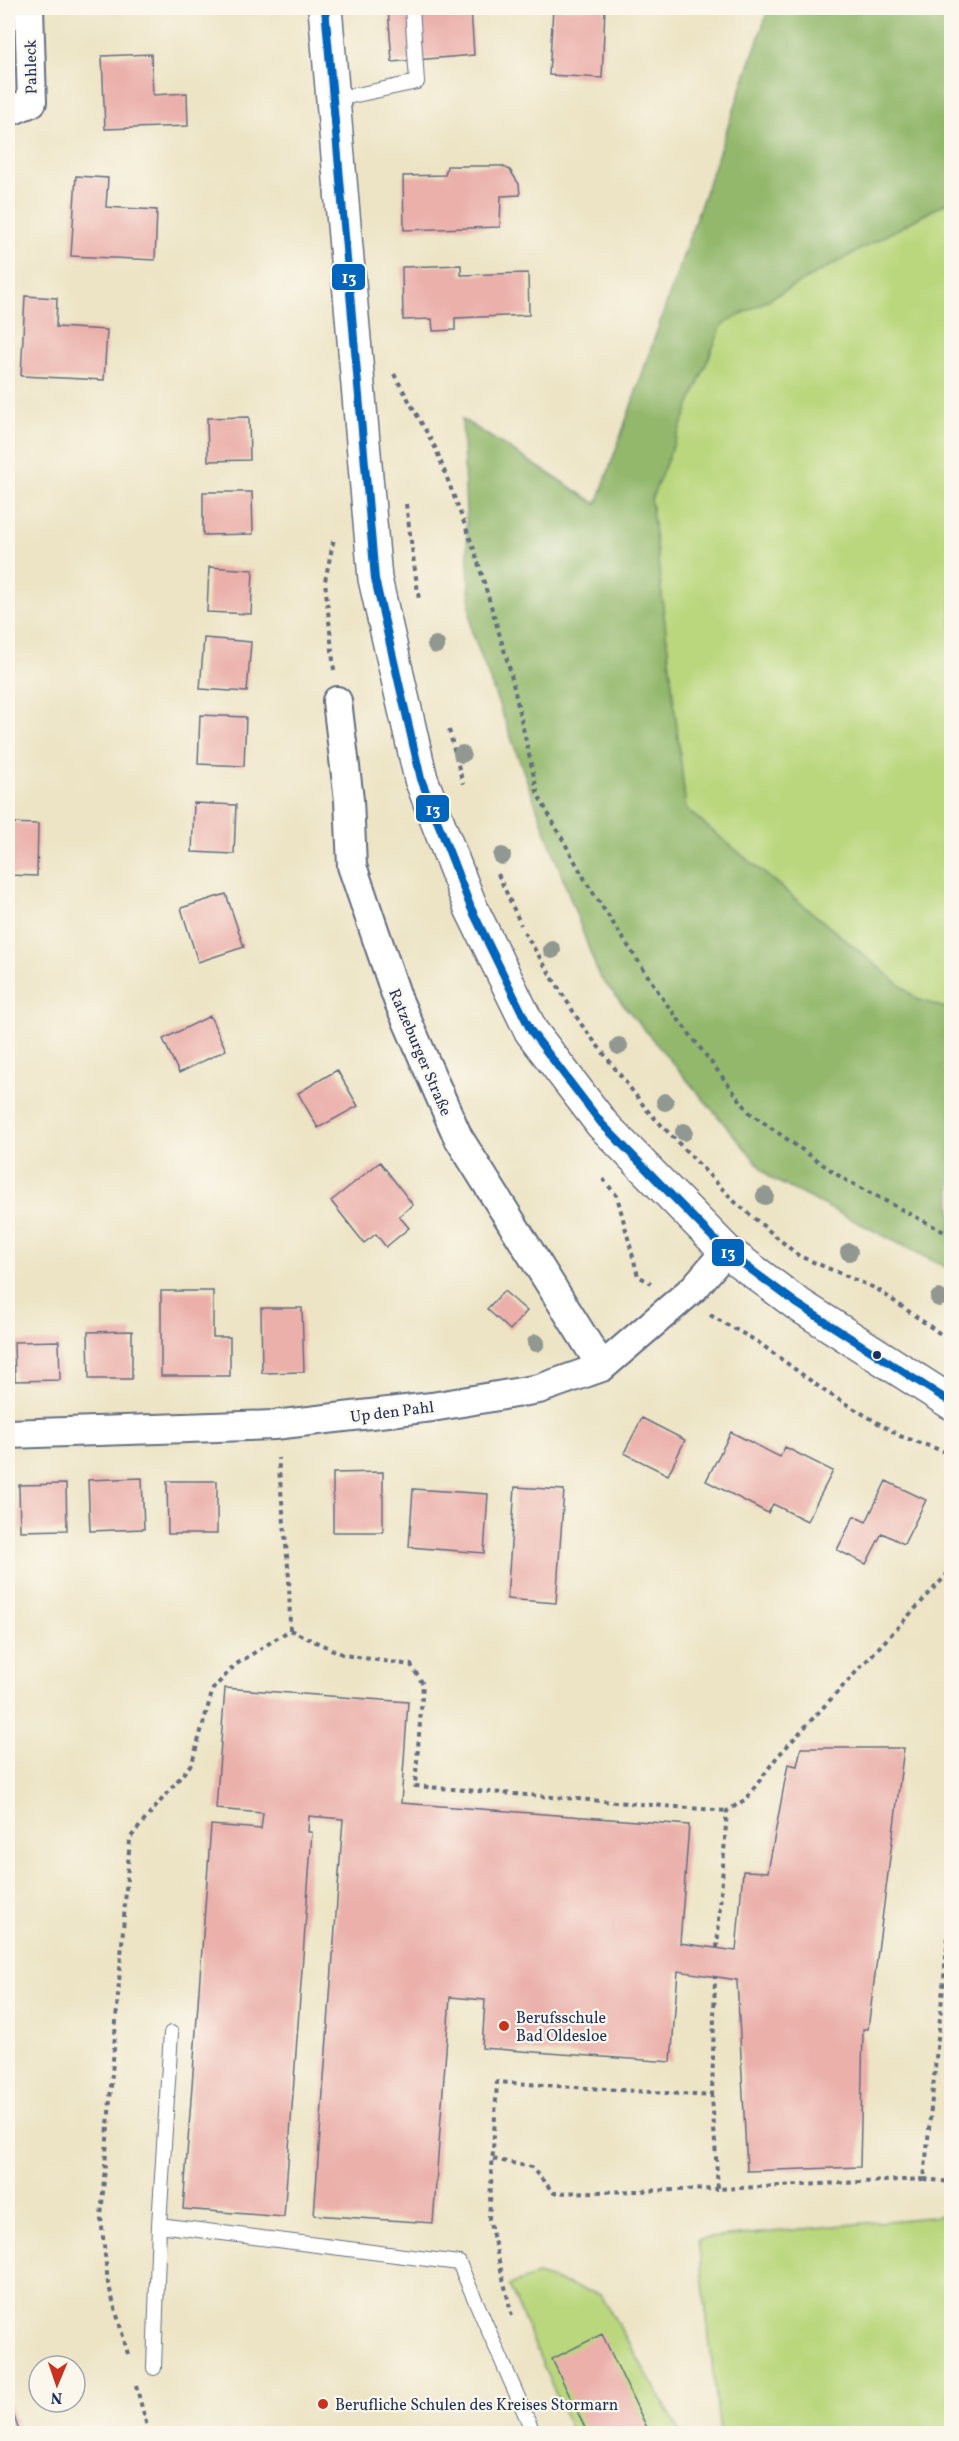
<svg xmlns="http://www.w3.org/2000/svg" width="959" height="2441" font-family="Vollkorn,serif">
<rect width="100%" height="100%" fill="#fbf7ec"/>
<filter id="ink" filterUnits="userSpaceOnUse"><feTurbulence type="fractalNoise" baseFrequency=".0167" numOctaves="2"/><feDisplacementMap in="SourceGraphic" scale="12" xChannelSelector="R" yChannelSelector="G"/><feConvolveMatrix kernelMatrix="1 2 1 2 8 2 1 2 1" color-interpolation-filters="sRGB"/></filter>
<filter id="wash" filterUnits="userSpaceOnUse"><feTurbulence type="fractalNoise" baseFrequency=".008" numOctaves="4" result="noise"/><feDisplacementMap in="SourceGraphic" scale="24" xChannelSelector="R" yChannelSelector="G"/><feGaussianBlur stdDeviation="1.35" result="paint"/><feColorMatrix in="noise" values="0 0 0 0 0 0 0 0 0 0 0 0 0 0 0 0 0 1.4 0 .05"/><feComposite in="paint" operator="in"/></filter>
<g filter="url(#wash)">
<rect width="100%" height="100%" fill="#ede4c5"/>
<!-- green -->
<path fill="#bad77d" stroke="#6a836e" stroke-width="1.5" d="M951,200V1010L917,999L686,809L651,500L722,324Z
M951,2215V2433H720L698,2239Z
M537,2275L601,2295L681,2433H572L509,2285Z"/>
<!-- forest -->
<path fill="#93b86c" stroke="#577465" stroke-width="1.5" d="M769,8H951V200L722,325L651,500L686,809L917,999L951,1010V1270L770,1178L599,976L471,629L462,419L597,504Z"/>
<g id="blocks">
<!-- building -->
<path fill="#ebb0aa" d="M388,8H471L474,55L392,62Z
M553,8H605L602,78L549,75Z
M151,54L153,95L187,93L188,126L105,129L102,56Z
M447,166H502L510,170L519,184L520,195L501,196L500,227L404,230L403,176L445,175Z
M76,176L108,178L106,207L157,210L155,260L71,256Z
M461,265V275L528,273L529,315L455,318V330L433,331L432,319L403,320L402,267Z
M25,296L57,298L56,327L107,330L104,380L21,376Z
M249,417L250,460L208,461L207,418Z
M203,492H252L253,534L203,535Z
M209,567L253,570L251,614L207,612Z
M204,638L251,642L247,692L200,689Z
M200,715L246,717L244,766L198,764Z
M194,803L236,805L234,854L192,852Z
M8,823L38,824L37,876L8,875Z
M226,894L244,947L198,962L181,908Z
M210,1016L226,1050L179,1073L163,1039Z
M337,1070L358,1106L318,1128L298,1093Z
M380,1162L413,1205L399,1216L409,1228L386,1247L376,1234L364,1243L331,1201Z
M161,1291H213V1337H230V1376H161Z
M504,1291L527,1311L510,1330L487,1309Z
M261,1308H302L304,1372L262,1373Z
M132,1331V1379H89L88,1332Z
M59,1341L60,1380L15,1381L14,1342Z
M642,1418L685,1440L668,1475L624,1453Z
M731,1432L780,1457L785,1447L833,1471L807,1521L773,1504L768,1513L706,1481Z
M383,1472V1532H333V1473Z
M142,1478L144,1529L90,1531L88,1480Z
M167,1481H217V1534H168Z
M886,1481L926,1500L904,1544L882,1533L866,1564L837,1550L854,1516L866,1522Z
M66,1484L67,1530L20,1531L19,1485Z
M515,1487L564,1490L556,1603L507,1599Z
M413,1489L488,1494L484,1553L409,1547Z
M225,1688L408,1702L401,1803L689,1825L680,1943L736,1951L743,1871L768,1872L788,1764L797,1766L801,1748H904L868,2029H863L860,2167L747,2171L737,1980L678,1971L671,2062L482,2048L485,2000L450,1997L433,2223L314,2215L343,1819L309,1816L308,1832H312L284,2217L183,2209L211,1825L261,1829L263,1813L216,1809Z
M602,2334L650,2434H588L552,2359Z
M8,2398L20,2434H8Z"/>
</g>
</g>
<g filter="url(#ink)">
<use href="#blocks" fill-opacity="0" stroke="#646e82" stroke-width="1.5"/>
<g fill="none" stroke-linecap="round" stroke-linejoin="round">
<!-- service casing -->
<g stroke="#646e82" stroke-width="16">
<path id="service" d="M333,100L417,82L412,8
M171,2033L159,2225L459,2263L534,2434
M154,2368L159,2225"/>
</g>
<!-- minor casing -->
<g stroke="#646e82" stroke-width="32">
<path id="minor" d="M8,112L32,102L29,8
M337,701L349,800L352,866L398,1000L458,1137L602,1367
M8,1434L274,1425L432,1407L539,1389L602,1367L694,1288L726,1251"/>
</g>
<!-- primary casing -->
<g stroke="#646e82" stroke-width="36">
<path id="primary" d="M325,8L375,579L421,779L471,908L531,1031L602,1124L726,1251L796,1303L952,1403"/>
</g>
<!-- path -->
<path stroke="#646e82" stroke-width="4" stroke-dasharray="4.5 4.5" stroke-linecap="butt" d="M394,374L436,449L475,552L510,670L538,795L588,885L665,1002L750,1113L842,1178L952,1236
M406,504L419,600
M334,670L325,581L334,538
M449,730L463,784
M498,874L521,925
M524,932L581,1024L647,1110L735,1202L799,1256L877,1289L952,1342
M603,1179L617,1196L638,1276L651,1283
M710,1315L758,1342L826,1392L900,1436L952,1454
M290,1630L344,1655L411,1665L423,1684L415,1786L727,1811
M717,1948L727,1811L746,1799L777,1757L952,1569
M712,2096L715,1976
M493,2159L531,2167L554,2193L718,2189
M924,2179L952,2182
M512,2316L489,2219L497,2082L712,2096L718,2189L924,2179L952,1897
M128,2354L108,2283L101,2218L130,1838L192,1763L213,1689L235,1665L290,1630L289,1577L278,1458
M136,2385L149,2434"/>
<!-- service -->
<use href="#service" stroke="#fff" stroke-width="14"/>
<!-- minor -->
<use href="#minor" stroke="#fff" stroke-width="28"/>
<!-- primary -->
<use href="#primary" stroke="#fff" stroke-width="33"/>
<!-- bus-1 casing -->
<g stroke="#fbf7ec" stroke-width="12">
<path id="bus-1" d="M325,8L375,579L421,779L471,908L531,1031L602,1124L726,1251L796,1303L952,1403"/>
</g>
<!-- bus-1 -->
<use href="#bus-1" stroke="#0065bd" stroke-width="8"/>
</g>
<!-- trees -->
<g fill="#909891">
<circle cx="436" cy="645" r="9"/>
<circle cx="462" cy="754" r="9"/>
<circle cx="502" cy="856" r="9"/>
<circle cx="552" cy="950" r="9"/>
<circle cx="619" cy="1046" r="9"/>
<circle cx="665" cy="1102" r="9"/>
<circle cx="684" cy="1132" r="9"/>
<circle cx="765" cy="1196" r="9"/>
<circle cx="849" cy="1252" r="9"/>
<circle cx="939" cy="1298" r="9"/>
<circle cx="536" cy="1343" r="9"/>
</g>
</g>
<!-- markers -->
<circle fill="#1b2f5e" stroke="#fbf7ec" stroke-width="2" cx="877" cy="1355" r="5"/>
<g fill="#c8321e" stroke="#fbf7ec" stroke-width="2">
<circle cx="504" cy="2026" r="6"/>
<circle cx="323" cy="2404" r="6"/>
</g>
<g text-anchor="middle" stroke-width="4.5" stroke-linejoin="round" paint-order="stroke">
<!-- street labels -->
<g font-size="16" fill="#1b2f5e" stroke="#fbf7ec">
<text transform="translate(30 67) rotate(-91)" y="6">Pahleck</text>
<text transform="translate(421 1052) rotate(67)" y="6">Ratzeburger Straße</text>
<text transform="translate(392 1411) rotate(-7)" y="6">Up den Pahl</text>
</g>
<!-- poi labels -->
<g font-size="16" fill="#1b2f5e" stroke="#fbf7ec" text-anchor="start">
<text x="516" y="2023">Berufsschule<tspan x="516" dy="18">Bad Oldesloe</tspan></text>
<text x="335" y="2410">Berufliche Schulen des Kreises Stormarn</text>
</g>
</g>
<g stroke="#fbf7ec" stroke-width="2">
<rect x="331" y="263" width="35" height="28" rx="6" fill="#0065bd"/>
<rect x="415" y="794" width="35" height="29" rx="6" fill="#0065bd"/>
<rect x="711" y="1238" width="34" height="29" rx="6" fill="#0065bd"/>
</g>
<g font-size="16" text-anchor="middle" font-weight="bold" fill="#fff">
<text x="349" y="283">13</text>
<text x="433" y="815">13</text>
<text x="728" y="1258">13</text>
</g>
<!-- margin -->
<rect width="959" height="2441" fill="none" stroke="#fbf7ec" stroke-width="30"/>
<!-- north arrow -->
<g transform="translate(57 2384) rotate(182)"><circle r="28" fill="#fbf7ec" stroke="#a1a7b3" stroke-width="1.5"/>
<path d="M0-4.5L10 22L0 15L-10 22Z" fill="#c8321e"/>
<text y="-9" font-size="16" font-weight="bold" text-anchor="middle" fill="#1b2f5e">N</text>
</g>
</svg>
